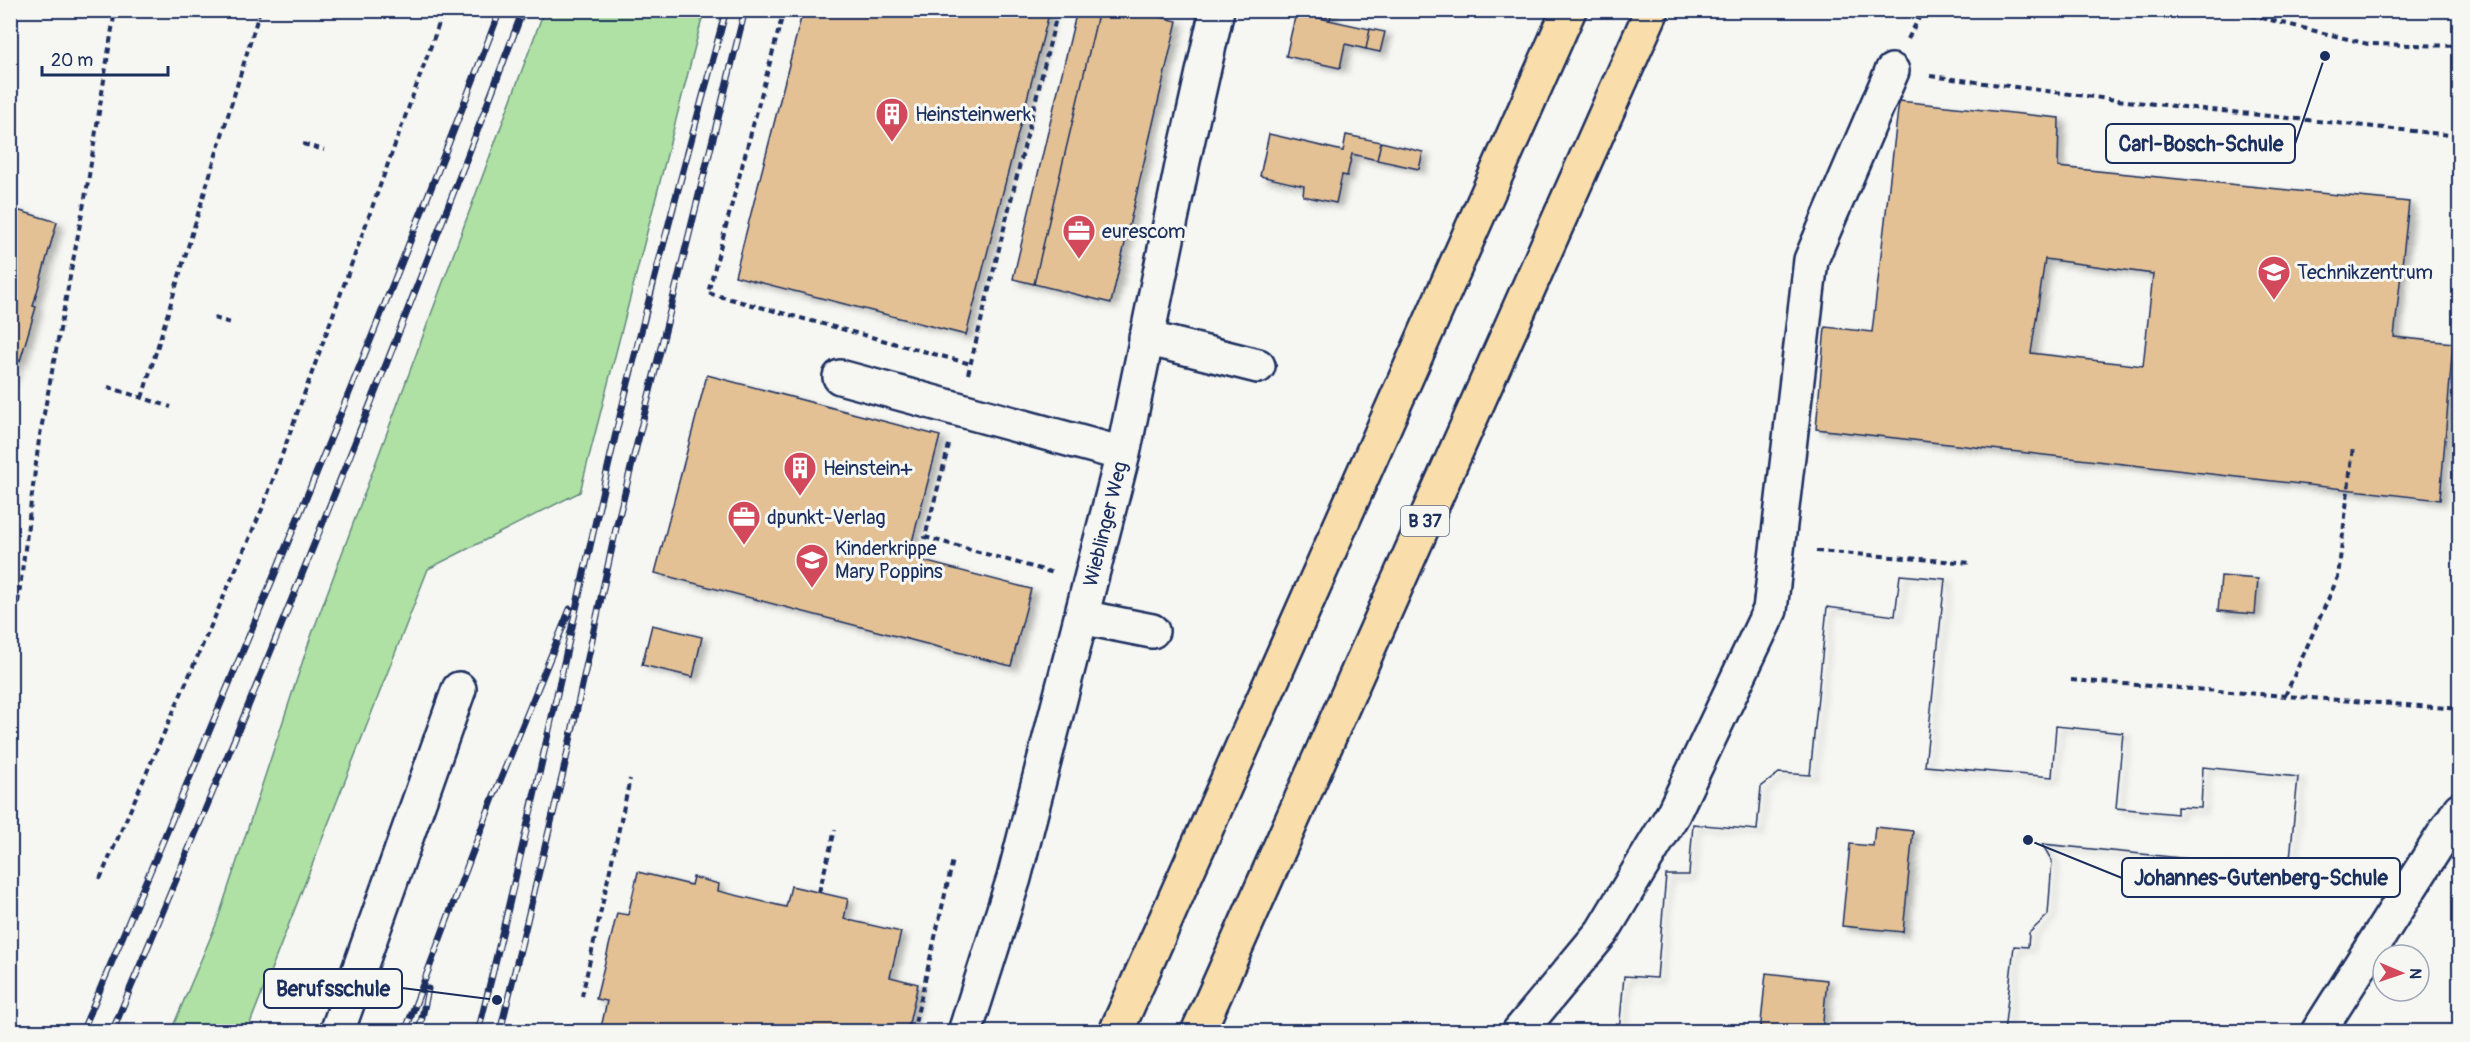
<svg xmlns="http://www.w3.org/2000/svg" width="2470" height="1042" font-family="Pangolin,sans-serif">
<defs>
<filter id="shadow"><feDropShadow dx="6" dy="4" stdDeviation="3" flood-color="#0004"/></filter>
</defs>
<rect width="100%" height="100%" fill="#f6f6f2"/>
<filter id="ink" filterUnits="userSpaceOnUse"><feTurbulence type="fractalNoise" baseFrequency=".0167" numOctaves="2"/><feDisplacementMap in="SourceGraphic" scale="12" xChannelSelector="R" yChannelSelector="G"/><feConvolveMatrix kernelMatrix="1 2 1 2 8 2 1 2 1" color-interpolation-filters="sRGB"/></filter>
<g filter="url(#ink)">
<!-- green -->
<path fill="#aee1a3" stroke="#648880" stroke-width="1.5" d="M544,11H704L580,492L428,569L247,1031H171L217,922L309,642Z"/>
<!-- building -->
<path fill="#e3c195" stroke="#1b2f5e" stroke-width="1.5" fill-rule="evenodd" filter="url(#shadow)" d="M803,10H1050L966,335L735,276Z
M1077,10H1099L1034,284L1013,279Z
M1099,10H1131L1177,21L1111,303L1034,284Z
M1296,10H1332L1330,20L1296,13Z
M1296,13L1370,29L1366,49L1345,44L1340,68L1286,56Z
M1370,29L1385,32L1380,52L1366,49Z
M1899,101L2059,118L2058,167L2409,202L2394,337L2453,343L2440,500L1816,429L1825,327L1872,332ZM2045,259L2153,274L2143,366L2031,353Z
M1269,134L1343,151L1346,135L1381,142L1377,160L1352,154L1347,176L1342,175L1336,203L1303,196L1304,186L1260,176Z
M1381,142L1423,152L1419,169L1377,160Z
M10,208L57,222L33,306L36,307L20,361L17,360L10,381Z
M707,375L940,436L908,557L1031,589L1011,666L655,573Z
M1900,575L1945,579L1925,766L2052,777L2056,726L2123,733L2116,808L2177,814V807L2201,808L2203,767L2298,777L2289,869L2042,844L2052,861L2048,915L2029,933L2028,947L2014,946L2004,1032H1619L1624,976L1657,978L1666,875H1689L1693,824L1757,830L1761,787L1779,773L1810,775L1827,607L1895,616Z
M1900,575L1945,579L1925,766L2052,777L2056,726L2123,733L2116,808L2177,814V807L2201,808L2203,767L2298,777L2289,869L2042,844L2052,861L2048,915L2029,933L2028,947L2014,946L2004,1032H1822L1827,980L1766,973L1760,1032H1619L1624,976L1657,978L1666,875H1689L1693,824L1757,830L1761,787L1779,773L1810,775L1827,607L1895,616ZM1875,827L1913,831L1903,932L1842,926L1850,844L1873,846Z
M2221,576L2258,579L2255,614L2218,611Z
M652,625L702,637L693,677L642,665Z
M638,872L691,885L693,877L719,884L718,891L786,907L791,886L848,899L844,919L901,932L890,977L918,984L907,1032H600L607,1001L596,999L617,913L628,915Z"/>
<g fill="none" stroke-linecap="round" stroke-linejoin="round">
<!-- minor casing -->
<g stroke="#1b2f5e" stroke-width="38">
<path id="minor" d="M1146,338L1258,366
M840,377L1123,454
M1081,617L1152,631
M337,1032L459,689
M965,1032L1014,878L1123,454L1183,161L1217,10
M1519,1032L1602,932L1673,814L1770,610L1811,260L1892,71
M2318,1032L2460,809"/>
</g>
<!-- highway casing -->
<g stroke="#1b2f5e" stroke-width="38">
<path id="highway" d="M1116,1032L1569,10
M1198,1032L1652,10"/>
</g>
<!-- path -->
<path stroke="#1b2f5e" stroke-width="4" stroke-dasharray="6 4.5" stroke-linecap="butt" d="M784,10L708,293L971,364
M2230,10L2368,44L2460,46
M1908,39L1923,10
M1930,76L2117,100L2460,136
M303,144L324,150
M214,318L234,324
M968,374L1058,10
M108,387L171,407
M142,398L260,10
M949,445L925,537L1054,573
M1816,551L1971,563
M10,665L39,440L88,182L115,10
M2071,680L2460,709
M2285,696L2338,577L2353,447
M100,879L263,507L444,10
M819,892L835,830
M582,996L630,779
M913,1032L953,860
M2449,1032L2460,1019"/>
<!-- minor -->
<use href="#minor" stroke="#f6f6f2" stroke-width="33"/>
<!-- highway -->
<use href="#highway" stroke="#f9deab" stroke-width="33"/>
<!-- rail casing -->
<g stroke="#1b2f5e" stroke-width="7">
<path id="rail" d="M82,1032C226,693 369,354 500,10
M112,1032C255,694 394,354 523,10
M405,1032L493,798L570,609
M419,1032L428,989
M478,1032C527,839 567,644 612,450C646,303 687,157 726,10
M500,1032L563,773L617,524L745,10"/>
</g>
<!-- rail -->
<use href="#rail" stroke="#f6f6f2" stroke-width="4.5" stroke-dasharray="14" stroke-linecap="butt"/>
</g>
</g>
<!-- icons -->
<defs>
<g id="building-pin" transform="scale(1.725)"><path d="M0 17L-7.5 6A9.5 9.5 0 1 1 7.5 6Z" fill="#d1495b" stroke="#f6f6f2"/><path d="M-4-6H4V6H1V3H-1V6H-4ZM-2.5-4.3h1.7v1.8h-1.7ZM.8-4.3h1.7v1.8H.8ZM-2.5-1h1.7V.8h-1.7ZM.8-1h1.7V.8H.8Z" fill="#fff"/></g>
<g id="office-pin" transform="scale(1.725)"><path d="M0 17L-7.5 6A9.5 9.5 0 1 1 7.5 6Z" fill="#d1495b" stroke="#f6f6f2"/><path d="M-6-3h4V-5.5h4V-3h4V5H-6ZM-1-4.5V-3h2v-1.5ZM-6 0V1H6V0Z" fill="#fff"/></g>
<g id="school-pin" transform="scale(1.725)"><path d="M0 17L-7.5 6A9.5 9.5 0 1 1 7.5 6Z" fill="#d1495b" stroke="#f6f6f2"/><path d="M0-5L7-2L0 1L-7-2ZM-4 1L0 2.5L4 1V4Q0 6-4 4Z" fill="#fff"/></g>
</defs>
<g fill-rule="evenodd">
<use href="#building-pin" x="892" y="114"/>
<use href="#office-pin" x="1079" y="231"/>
<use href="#school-pin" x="2274" y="272"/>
<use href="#building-pin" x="800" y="468"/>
<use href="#office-pin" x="744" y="517"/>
<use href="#school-pin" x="812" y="560"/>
</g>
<g text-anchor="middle" stroke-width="6" stroke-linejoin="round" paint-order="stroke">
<!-- shield labels -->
<rect fill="#f6f6f2" stroke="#5d6b8a" stroke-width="1.5" x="1401" y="506" width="48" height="30" rx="4.5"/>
<g font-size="18" font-weight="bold" fill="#1b2f5e">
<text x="1425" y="527">B 37</text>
</g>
<!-- poi labels -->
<g font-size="20" fill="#1b2f5e" stroke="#f6f6f2" text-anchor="start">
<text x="915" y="121">Heinsteinwerk</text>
<text x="1102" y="238">eurescom</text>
<text x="2297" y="279">Technikzentrum</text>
<text x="823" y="475">Heinstein+</text>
<text x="767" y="524">dpunkt-Verlag</text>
<text x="835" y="555">Kinderkrippe<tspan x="835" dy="23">Mary Poppins</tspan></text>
</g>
<!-- street labels -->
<g font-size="20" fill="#1b2f5e" stroke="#f6f6f2">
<text transform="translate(1105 524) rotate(-76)" y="7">Wieblinger Weg</text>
</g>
</g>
<!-- callouts -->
<path fill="none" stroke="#1b2f5e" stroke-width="2" d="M2325 56L2295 144M2028 840L2122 878M497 1000L402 988"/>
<g fill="#1b2f5e" stroke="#f6f6f2" stroke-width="2">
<circle cx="2325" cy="56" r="6"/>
<circle cx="2028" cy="840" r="6"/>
<circle cx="497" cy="1000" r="6"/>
</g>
<g fill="#f6f6f2" stroke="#1b2f5e" stroke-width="2">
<rect x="2106" y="124" width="189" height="39" rx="6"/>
<rect x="2122" y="858" width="278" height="39" rx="6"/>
<rect x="264" y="969" width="138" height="39" rx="6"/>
</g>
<g font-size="21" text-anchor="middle" font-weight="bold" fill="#1b2f5e">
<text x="2201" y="151">Carl-Bosch-Schule</text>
<text x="2261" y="885">Johannes-Gutenberg-Schule</text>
<text x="333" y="996">Berufsschule</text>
</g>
<!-- margin -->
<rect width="2470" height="1042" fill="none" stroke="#f6f6f2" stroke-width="36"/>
<rect x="18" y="18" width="2434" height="1006" fill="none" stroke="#1b2f5e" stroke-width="2" filter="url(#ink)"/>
<!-- north arrow -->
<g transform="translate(2401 973) rotate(92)"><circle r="28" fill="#f6f6f2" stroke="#9ea6b7" stroke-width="1.5"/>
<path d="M0-4.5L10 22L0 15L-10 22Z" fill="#d1495b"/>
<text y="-9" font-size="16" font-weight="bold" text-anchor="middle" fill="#1b2f5e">N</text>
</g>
<!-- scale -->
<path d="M42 66v9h126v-9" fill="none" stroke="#1b2f5e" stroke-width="3"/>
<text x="51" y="66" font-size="18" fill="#1b2f5e" stroke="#f6f6f2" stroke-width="4.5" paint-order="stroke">20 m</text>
</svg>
